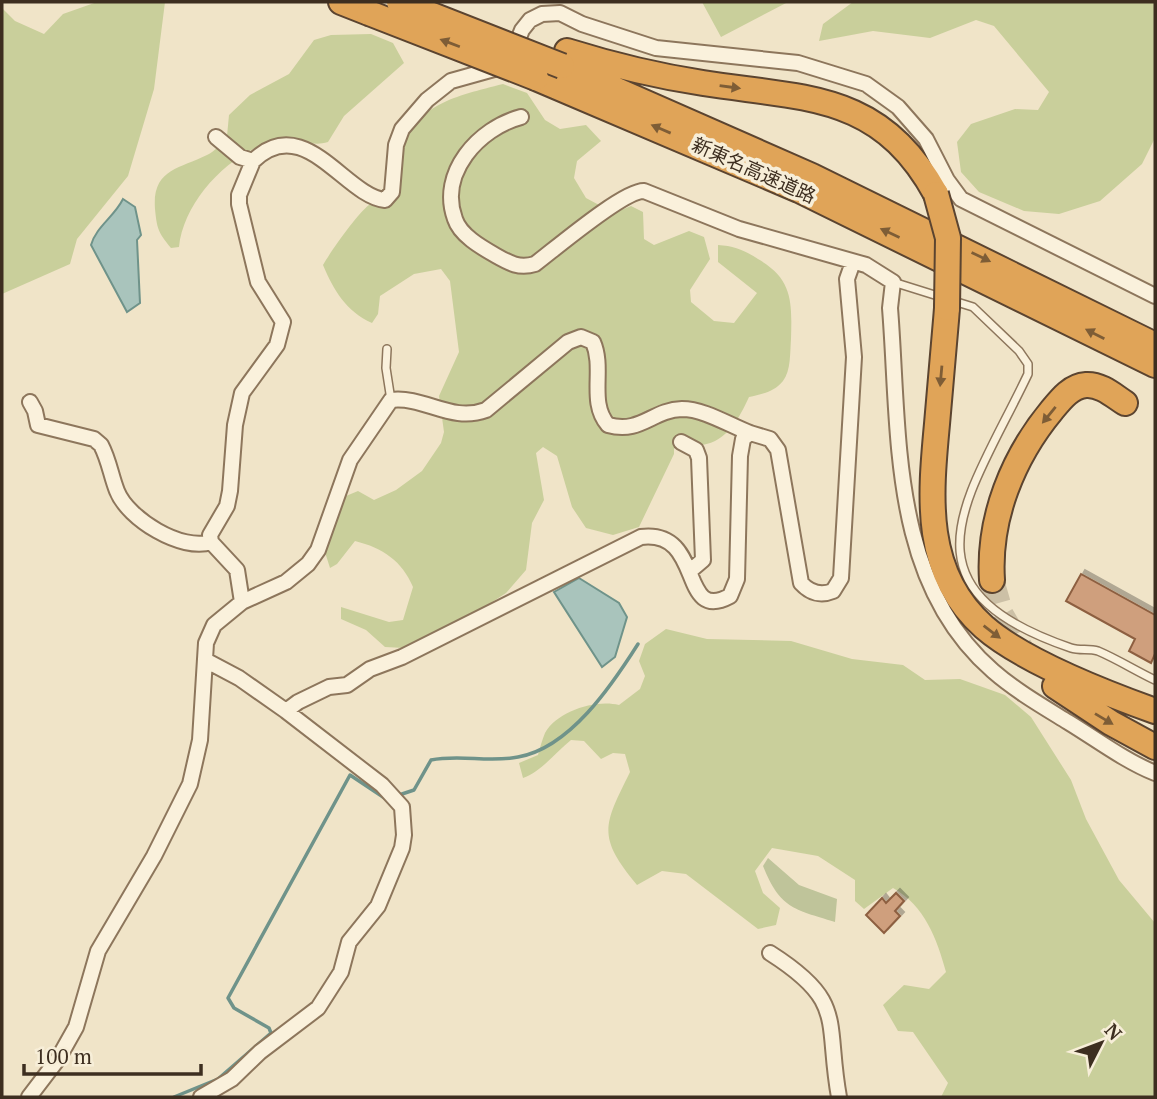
<svg xmlns="http://www.w3.org/2000/svg" width="1157" height="1099" font-family="'PT Serif','Noto Sans JP',serif">
<defs>
<filter id="shadow"><feDropShadow dx="4" dy="-4" stdDeviation="0" flood-color="#0004"/></filter>
</defs>
<rect width="100%" height="100%" fill="#f0e4c8"/>
<!-- green -->
<path fill="#c9cf9b" d="M97,2H165L154,89L128,176L77,239L70,264L2,294V8L15,21L44,34L63,14Z
M702,2H788L721,37Z
M853,2H1155V138L1142,164L1100,201L1059,214L1024,211L979,192L961,172L957,142L971,124L1015,109L1038,110L1049,92L994,26L976,20L930,38L873,31L819,41L823,24Z
M371,34L393,43L404,63L344,116L328,142C308,148 302,136 286,138C237,145 184,197 179,247L171,248C158,232 157,229 155,209C152,169 179,169 207,155C215,152 222,142 227,136L229,115L250,95L289,74L314,40L331,35Z
M503,84L527,93L545,120L560,129L586,125L601,141L577,161L574,178L586,198L614,213L631,206L643,212L644,239L654,245L689,231L704,237L710,259L690,290L691,302L714,321L734,323L757,293L718,262V245C734,246 744,250 758,259C793,279 792,302 791,339C790,352 791,371 783,381C774,392 762,394 749,397C739,418 728,441 702,445C694,446 683,439 674,438V454L639,527L613,535L586,528L572,507L557,456L543,447L536,453L544,500L532,523L526,570L506,593L466,619L404,648L385,647L366,630L341,619V607L389,622L403,620L413,587C402,561 383,548 355,541L337,564L330,568L324,549L346,496L358,491L374,500L396,490L422,471L441,443L444,432L439,396L459,352L450,281L441,269L414,274L380,296L378,314L372,323C346,311 334,291 323,265C331,251 357,214 369,205C373,202 379,200 383,196C391,188 394,167 397,156C414,104 456,96 503,84Z
M666,629L707,639L791,641L852,659L903,665L925,680L960,679L1005,695L1031,717L1071,780L1086,819L1119,880L1155,923V1097H941L948,1083L913,1032L898,1031L883,1005L904,985L929,989L946,972C937,939 925,906 893,888L864,909L855,901V880L818,856L772,848L755,871L763,893L780,908L776,925L758,929L686,874L662,871L637,885C596,836 604,825 630,772L625,754L613,753L601,759L584,741L571,740C556,752 541,772 523,778L519,763L538,755C540,748 542,740 545,733C557,711 596,699 619,705L640,689L645,676L639,661L645,644Z"/>
<!-- cemetery -->
<path fill="#bfc49a" d="M768,858L799,885L837,899L835,922C793,909 780,908 763,866Z"/>
<!-- water -->
<path fill="#a9c4bc" stroke="#6f938a" stroke-width="2" d="M123,199L135,207L141,235L137,240L140,303L127,312L91,245C96,227 114,217 123,199Z
M579,578L619,603L627,617L615,657L602,667L554,592Z"/>
<g fill="none" stroke-linecap="round" stroke-linejoin="round">
<!-- stream -->
<path stroke="#6f938a" stroke-width="3.5" d="M396,796L414,790L431,760C460,754 489,763 518,757C570,748 612,685 638,644
M174,1097L218,1079L271,1033L269,1028L234,1008L228,998L350,775L386,799"/>
</g>
<!-- building -->
<path fill="#cf9f7d" stroke="#8d5f41" stroke-width="2" filter="url(#shadow)" d="M1081,574L1155,615V654L1151,663L1129,651L1135,639L1066,601Z
M896,893L904,901L895,911L900,916L884,933L866,915L882,898L886,903Z"/>
<g fill="none" stroke-linecap="round" stroke-linejoin="round">
<!-- highway-tunnel -->
<path stroke="#ccc0a6" stroke-width="24" stroke-dasharray="24 12" stroke-linecap="butt" d="M992,580L1002,615L1027,658"/>
<!-- lane casing -->
<g stroke="#8d765c" stroke-width="10">
<path id="lane" d="M893,282L973,307L1019,351L1028,364V374C969,498 892,587 1071,648C1080,651 1089,648 1098,651C1117,659 1136,671 1155,680
M387,349L386,368L391,400"/>
</g>
<!-- street casing -->
<g stroke="#8d765c" stroke-width="18">
<path id="street" d="M521,117C479,128 438,173 455,219C460,235 481,247 495,255C509,263 519,269 535,264C555,249 624,190 644,191L739,229L866,265L893,282L890,308C900,432 889,581 993,671C1016,691 1042,706 1068,722C1096,739 1125,761 1155,773
M253,161C304,111 345,196 385,200L392,192L396,145L402,129L427,100L451,81L494,69L512,55L522,30L530,20L542,14L560,13L582,24L656,48L798,63L866,84L898,107L926,139L947,180L961,199L1155,296
M30,402L35,411L38,425L94,439L101,445C109,460 111,476 117,491C128,519 182,552 211,542
M681,442L696,450L699,458L703,560L690,571
M242,602L286,582L308,564L318,550L350,460L391,400C425,396 451,423 486,410L568,342L581,337L593,342C605,369 588,402 608,425C641,434 652,410 682,409C704,409 729,425 750,433
M286,711L298,702L329,687L347,685L370,669L402,657L641,537C705,529 678,624 730,596L737,579L740,456L743,439L750,433L770,439L778,450L801,583C810,593 821,596 833,591L841,578L854,357L847,279L853,262
M770,953C847,1002 825,1020 839,1097
M29,1097L58,1059L76,1027L98,951L154,856L190,784L200,740L206,643L214,625L242,602L237,570L211,542L210,535L227,506L230,491L235,425L242,393L277,345L283,322L258,282L239,204V195L253,161L240,157L216,137
M201,1097L232,1079L260,1052L318,1008L341,972L349,942L378,906L402,848L404,835L402,807L382,785L286,711L239,678L205,660"/>
</g>
<!-- highway casing -->
<g stroke="#5b4430" stroke-width="28">
<path id="highway" d="M341,2L369,13
M567,51C612,65 657,76 703,83C805,99 880,92 936,194
M562,66L812,176L1155,345
M536,78L799,190L1155,365
M947,308C944,347 940,386 937,424C930,498 923,573 984,627C1024,662 1105,693 1155,711
M992,580C988,518 1013,457 1052,410C1061,399 1071,386 1086,385C1101,384 1114,396 1125,403
M1055,686L1111,723L1155,747"/>
</g>
<!-- lane -->
<use href="#lane" stroke="#faf1dc" stroke-width="7"/>
<!-- street -->
<use href="#street" stroke="#faf1dc" stroke-width="14"/>
<!-- highway -->
<use href="#highway" stroke="#e0a458" stroke-width="24"/>
<!-- highway-bridge casing -->
<g stroke="#5b4430" stroke-width="28" stroke-linecap="butt">
<path id="highway-bridge" d="M399,2L562,66
M369,13L536,78
M936,194L948,238L947,308"/>
</g>
<!-- highway-bridge -->
<use href="#highway-bridge" stroke="#e0a458" stroke-width="24"/>
</g>
<!-- one-way arrows -->
<defs><path id="oneway-solid" d="M-6-.8H1V-3.2L6.5 0L1 3.2V.8H-6Z" transform="scale(1.75)"/></defs>
<g fill="#7e5d36">
<use href="#oneway-solid" transform="translate(450 43) rotate(-159)"/>
<use href="#oneway-solid" transform="translate(730 87) rotate(8)"/>
<use href="#oneway-solid" transform="translate(661 129) rotate(-157)"/>
<use href="#oneway-solid" transform="translate(890 233) rotate(-155)"/>
<use href="#oneway-solid" transform="translate(981 257) rotate(26)"/>
<use href="#oneway-solid" transform="translate(1095 334) rotate(-153)"/>
<use href="#oneway-solid" transform="translate(941 376) rotate(95)"/>
<use href="#oneway-solid" transform="translate(1049 415) rotate(129)"/>
<use href="#oneway-solid" transform="translate(992 632) rotate(37)"/>
<use href="#oneway-solid" transform="translate(1104 719) rotate(31)"/>
</g>
<g text-anchor="middle" stroke-width="7" stroke-linejoin="round" paint-order="stroke">
<!-- street labels -->
<g font-size="19" fill="#3d2e20" stroke="#f7eed8">
<text transform="translate(754 170) rotate(24)" y="7">新東名高速道路</text>
</g>
</g>
<!-- border -->
<rect width="1157" height="1099" fill="none" stroke="#3d2e20" stroke-width="7"/>
<!-- north arrow -->
<g transform="translate(1101 1043) rotate(48)" stroke="#f7eed8" stroke-width="5" paint-order="stroke">
<path d="M0-5L12 26L0 18L-12 26Z" fill="#3d2e20"/>
<text y="-10" font-size="19" font-weight="bold" text-anchor="middle" fill="#3d2e20">N</text>
</g>
<!-- scale -->
<path d="M24 1064v10h177v-10" fill="none" stroke="#3d2e20" stroke-width="3.5"/>
<text x="35" y="1064" font-size="21" fill="#3d2e20" stroke="#f7eed8" stroke-width="5" paint-order="stroke">100 m</text>
</svg>
